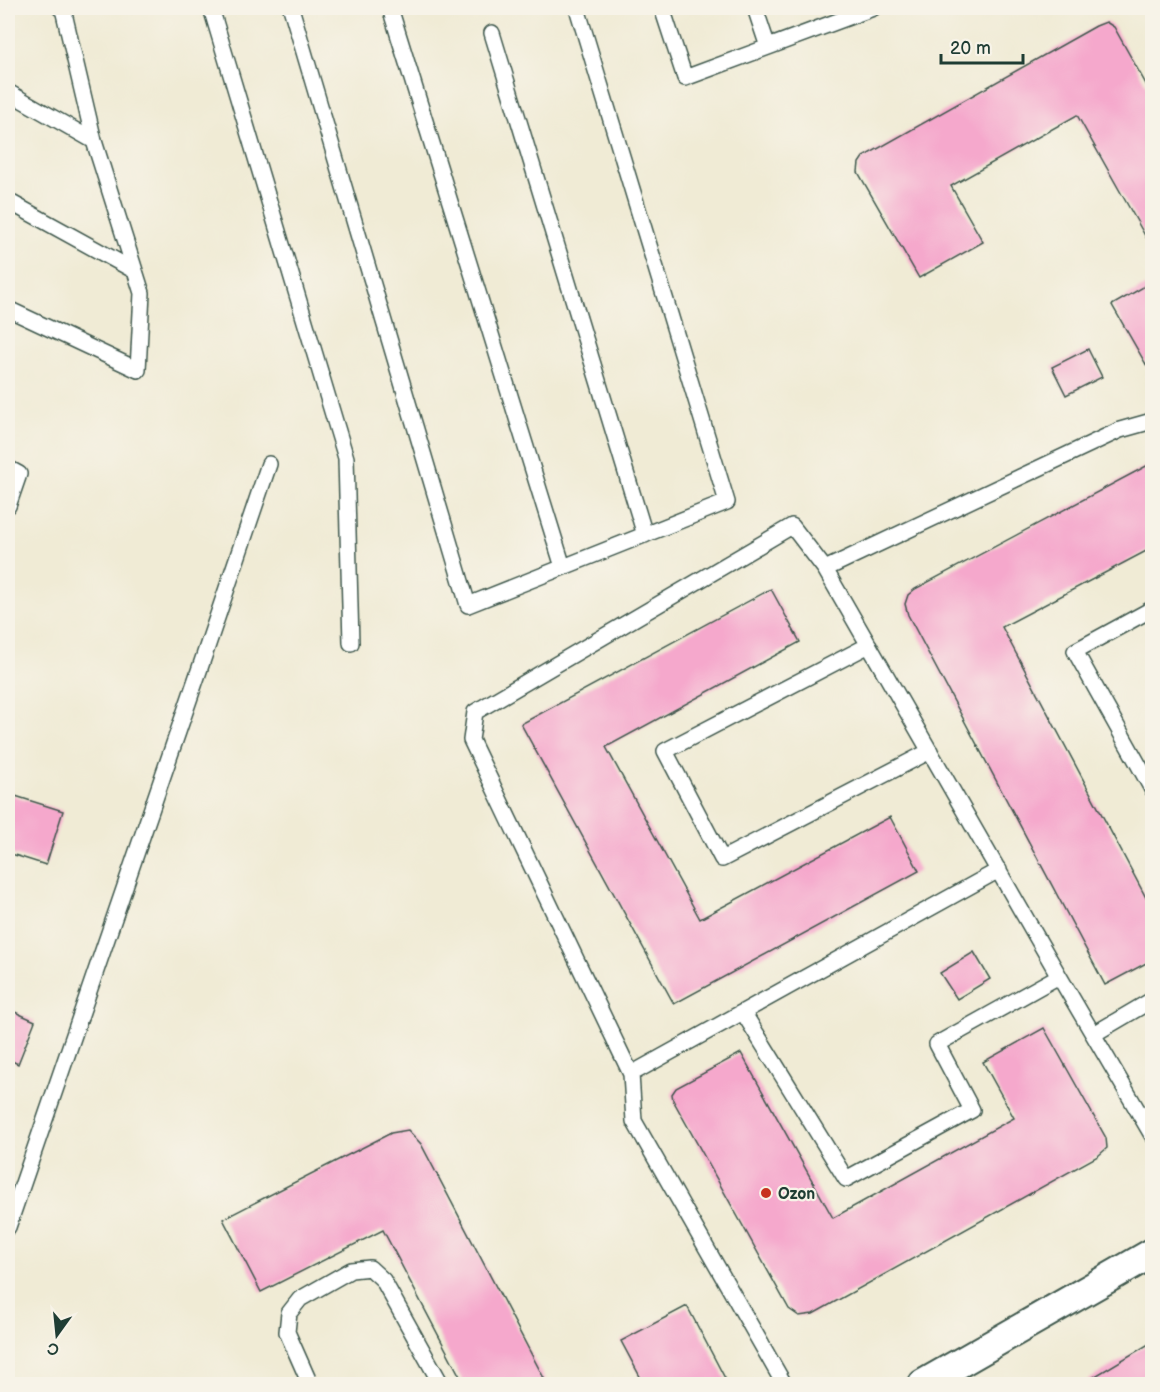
<svg xmlns="http://www.w3.org/2000/svg" width="1160" height="1392" font-family="'Balsamiq Sans',sans-serif">
<rect width="100%" height="100%" fill="#f7f3e8"/>
<filter id="ink" filterUnits="userSpaceOnUse"><feTurbulence type="fractalNoise" baseFrequency=".0167" numOctaves="2"/><feDisplacementMap in="SourceGraphic" scale="12" xChannelSelector="R" yChannelSelector="G"/><feConvolveMatrix kernelMatrix="1 2 1 2 8 2 1 2 1" color-interpolation-filters="sRGB"/></filter>
<filter id="wash" filterUnits="userSpaceOnUse"><feTurbulence type="fractalNoise" baseFrequency=".008" numOctaves="4" result="noise"/><feDisplacementMap in="SourceGraphic" scale="24" xChannelSelector="R" yChannelSelector="G"/><feGaussianBlur stdDeviation="1.35" result="paint"/><feColorMatrix in="noise" values="0 0 0 0 0 0 0 0 0 0 0 0 0 0 0 0 0 1.4 0 .05"/><feComposite in="paint" operator="in"/></filter>
<g filter="url(#wash)">
<rect width="100%" height="100%" fill="#f0ebd5"/>
<g id="blocks">
<!-- building -->
<path fill="#f5a8cc" d="M1106,22L1114,27L1152,95V248L1077,115L951,186L983,242L919,278L858,172L859,163L863,157L1096,26Z
M1152,282V372L1151,373L1112,305Z
M1088,349L1102,377L1066,395L1052,367Z
M1152,463V548L1002,627L1152,909V960L1105,985L908,615L905,604L908,595L915,589Z
M771,589L800,642L606,747L700,919L890,817L919,871L674,1004L521,724Z
M9,794L63,811L46,865L8,853Z
M974,952L990,979L957,999L940,973Z
M8,1009L35,1021L18,1064L8,1059Z
M1044,1028L1106,1138L1107,1148L1098,1156L813,1314L799,1316L789,1309L673,1100L672,1094L676,1088L741,1053L833,1218L1014,1118L983,1062Z
M408,1130L421,1144L547,1384H464L383,1230L261,1292L223,1219L391,1133Z
M687,1306L728,1384H644L621,1341Z
M1152,1342V1384H1082Z"/>
</g>
</g>
<g filter="url(#ink)">
<use href="#blocks" fill-opacity="0" stroke="#3e574c" stroke-width="1.5"/>
<g fill="none" stroke-linecap="round" stroke-linejoin="round">
<!-- lane casing -->
<g stroke="#3e574c" stroke-width="18">
<path id="lane" d="M211,8L346,458L351,643
M291,8L468,605L727,502L577,8
M390,8L563,567
M662,8L685,78L873,8
M755,8L768,47
M492,33L645,535
M8,92L94,141
M8,201L135,271
M8,309L138,370L142,293L94,141L63,9L60,8
M8,468L19,474L8,506
M825,569L1120,430L1152,421
M1152,609L1075,651L1152,789
M869,645L665,751L722,859L930,751
M743,1012L846,1179L972,1110L937,1044L1059,976
M1094,1034L1152,1000
M631,1074L999,870
M8,1227L202,662L269,464
M310,1384L287,1332L289,1313L300,1299L351,1270L370,1268L383,1280L441,1384
M784,1384L634,1121L631,1074L471,740L475,712L792,526L825,569L1059,976L1152,1135"/>
</g>
<!-- street casing -->
<g stroke="#3e574c" stroke-width="32">
<path id="street" d="M923,1384L1152,1253"/>
</g>
<!-- lane -->
<use href="#lane" stroke="#fff" stroke-width="15"/>
<!-- street -->
<use href="#street" stroke="#fff" stroke-width="28"/>
</g>
</g>
<!-- markers -->
<circle fill="#c8321e" stroke="#f7f3e8" stroke-width="2" cx="766" cy="1193" r="6"/>
<g text-anchor="middle" stroke-width="4.5" stroke-linejoin="round" paint-order="stroke">
<!-- poi labels -->
<g font-size="16" font-weight="bold" fill="#1f3d34" stroke="#f7f3e8" text-anchor="start">
<text x="778" y="1199">Ozon</text>
</g>
</g>
<!-- margin -->
<rect width="1160" height="1392" fill="none" stroke="#f7f3e8" stroke-width="30"/>
<!-- north arrow -->
<g transform="translate(57 1335) rotate(195)" stroke="#f7f3e8" stroke-width="4.5" paint-order="stroke">
<path d="M0-4.5L10 22L0 15L-10 22Z" fill="#1f3d34"/>
<text y="-9" font-size="16" font-weight="bold" text-anchor="middle" fill="#1f3d34">С</text>
</g>
<!-- scale -->
<path d="M941 54v9h82v-9" fill="none" stroke="#1f3d34" stroke-width="3"/>
<text x="950" y="54" font-size="18" fill="#1f3d34" stroke="#f7f3e8" stroke-width="4.5" paint-order="stroke">20 m</text>
</svg>
